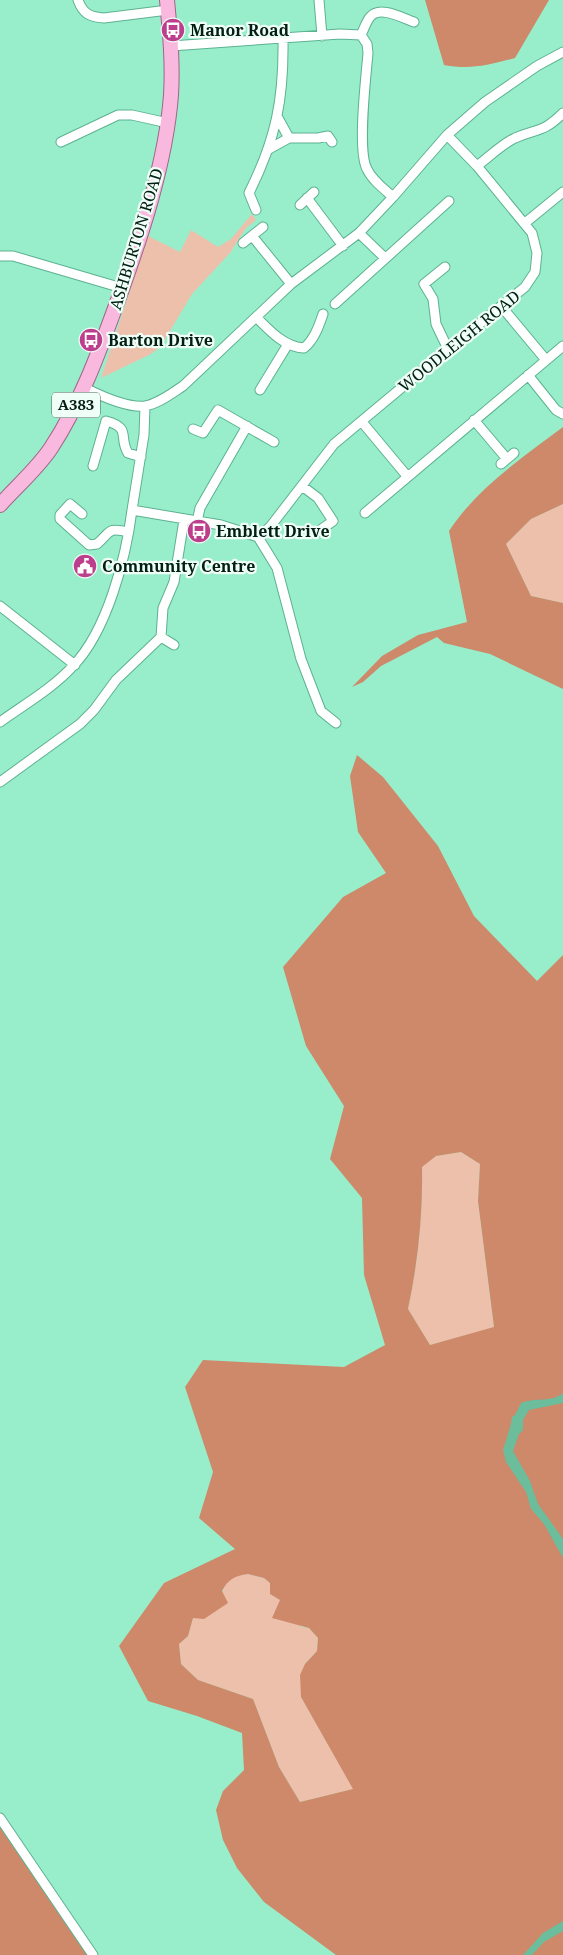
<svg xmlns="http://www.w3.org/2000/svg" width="563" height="1955" font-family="'Noto Serif',serif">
<rect width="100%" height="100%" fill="#98eecb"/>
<!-- green -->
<path fill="#ecc0ab" d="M252,214L256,220L246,228L230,253L192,294L161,346L151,354L101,378L148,236L180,252L191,230L218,247L231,239Z
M563,504V603L531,596L506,544L531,519Z
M461,1152L480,1164L478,1201L494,1328L430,1345L408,1309C418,1262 423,1215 422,1166L436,1156Z
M248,1574L264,1578L270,1583V1594L280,1600L302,1627L309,1628L318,1638L317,1651L305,1664L301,1697L354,1789L300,1802L279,1767L253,1699L198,1680L181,1664L179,1644L188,1636L193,1618L222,1593L226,1582L237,1575Z"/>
<!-- forest -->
<path fill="#cd8969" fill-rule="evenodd" d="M425,0H549L515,58C489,65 471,70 444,65Z
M563,427V504L531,519L506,544L531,596L563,603V689L490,654L444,643L437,637L381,666L363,682L352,687L382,656L418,635L467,622L449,531C478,487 522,458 563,427Z
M357,755L383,777L438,846L474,916L537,981L563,955V1955H336L264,1902L237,1868L223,1840L216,1810L223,1791L244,1770L242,1733L197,1716L148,1701L119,1646L164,1583L235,1549L199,1518L213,1472L185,1387L203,1360L344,1367L385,1345L364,1275L362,1198L330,1159L344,1106L306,1046L283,967L343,897L386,873L358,832L350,776ZM461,1152L480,1164L478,1201L494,1327L430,1345L408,1309C418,1262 423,1215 422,1167L436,1156ZM248,1574L264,1578L270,1583V1594L280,1600L272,1618L309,1628L318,1638L317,1651L305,1664L300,1675L301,1697L353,1789L300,1802L279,1767L253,1699L198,1680L181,1664L179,1644L188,1636L193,1618L204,1619L228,1603L222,1591C228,1579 235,1576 248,1574Z
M0,1825L89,1955H0Z"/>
<!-- water -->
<path fill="#6bbd9c" d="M563,1393V1403L529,1410L523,1420V1430L519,1434L513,1451L530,1481L538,1504L563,1539V1558L544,1524L531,1509L526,1492L506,1462L503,1450L511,1424L512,1417L515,1415L521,1403C535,1397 552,1403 563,1393Z
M563,1921V1931L544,1942L532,1955H523L543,1933Z"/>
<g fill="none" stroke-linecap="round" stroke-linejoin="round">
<!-- street casing -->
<g stroke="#5cb291" stroke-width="11">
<path id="street" d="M78,0C83,14 90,17 104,18L168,10
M319,0L322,36
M361,35C364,29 366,22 370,17C380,5 402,18 414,22
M171,46L340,34L361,35L367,44L368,53C366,77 357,151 367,169C372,180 384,189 393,197
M278,118L289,138H318L328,136L332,142
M61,142L118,115H132L168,123
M269,149L289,138
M477,166C489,157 502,144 515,138C538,128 543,133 563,113
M307,198L343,246
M300,205L314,192
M256,210L249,193C276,139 284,99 283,38
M525,223L563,192
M359,233L385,258
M253,237L291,284
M243,243L263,227
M0,256H13L30,261L122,288
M445,267L424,284L433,299L436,324L448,349
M335,304L449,201
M501,306L546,360
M256,317C269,330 284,347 304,348C314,340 319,326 323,314
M528,375L556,410L563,414
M85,388C99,395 128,408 145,406C158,404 172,393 183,386L291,284L359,233L393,197L447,135L485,102L537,66L563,52
M260,390L288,344
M145,406L144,435L132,510L221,525L258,537L277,568L301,659L321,711L336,723
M474,420L507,459
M362,422L407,476
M193,429L203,433L218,410L274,442
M501,464L514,453
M93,466L106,421C132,428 118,437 128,453L141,457
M302,486L318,498L333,521L319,531
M365,513L563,346
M82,514L70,504L60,515V519L89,545L97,544C111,532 107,527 128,532
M197,522L200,508L247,426
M258,537L270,527L334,444L448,349L525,287L535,272L537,253L532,233L477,166L447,135
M0,606L75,665
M161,637L174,645
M0,722C25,704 53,688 73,666C107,631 126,558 132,510
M0,782L80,724L94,710L116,680L161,637L163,608L174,582L184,520
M0,1818L93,1955"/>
</g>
<!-- primary casing -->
<g stroke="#a06488" stroke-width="16">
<path id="primary" d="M0,505C17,486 37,469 51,448C81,402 99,352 118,300C141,237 166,162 171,95C173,63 170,32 167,0"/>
</g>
<!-- street -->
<use href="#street" stroke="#fff" stroke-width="9"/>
<!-- primary -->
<use href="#primary" stroke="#f9b8dd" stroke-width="14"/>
</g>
<!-- icons -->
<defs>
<g id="bus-disc" transform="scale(1.25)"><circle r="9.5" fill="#bc3e8c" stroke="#effff7"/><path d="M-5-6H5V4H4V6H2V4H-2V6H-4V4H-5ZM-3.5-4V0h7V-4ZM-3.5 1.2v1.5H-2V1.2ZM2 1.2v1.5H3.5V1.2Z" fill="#fff"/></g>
<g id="civic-disc" transform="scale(1.25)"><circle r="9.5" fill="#bc3e8c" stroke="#effff7"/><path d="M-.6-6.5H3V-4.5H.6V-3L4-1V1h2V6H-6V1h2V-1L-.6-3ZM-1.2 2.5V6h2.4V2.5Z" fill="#fff"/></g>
</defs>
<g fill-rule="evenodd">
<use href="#bus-disc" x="173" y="30"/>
<use href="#bus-disc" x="91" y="340"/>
<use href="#bus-disc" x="199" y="531"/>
<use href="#civic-disc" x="85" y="566"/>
</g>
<g text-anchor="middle" stroke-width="4.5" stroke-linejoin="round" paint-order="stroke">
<!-- shield labels -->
<rect fill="#effff7" stroke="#4a6258" stroke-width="1" x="52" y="392.5" width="48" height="25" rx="4"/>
<g font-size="15" font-weight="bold" fill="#031e14">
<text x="76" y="410">A383</text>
</g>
<!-- poi labels -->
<g font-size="16" font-weight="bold" fill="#031e14" stroke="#effff7" text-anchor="start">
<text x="190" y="36">Manor Road</text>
<text x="108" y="346">Barton Drive</text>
<text x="216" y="537">Emblett Drive</text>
<text x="102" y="572">Community Centre</text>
</g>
<!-- street labels -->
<g font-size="16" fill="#031e14" stroke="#effff7">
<text transform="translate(136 239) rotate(-73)" y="6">ASHBURTON ROAD</text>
<text transform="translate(459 341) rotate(-39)" y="6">WOODLEIGH ROAD</text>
</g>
</g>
</svg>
